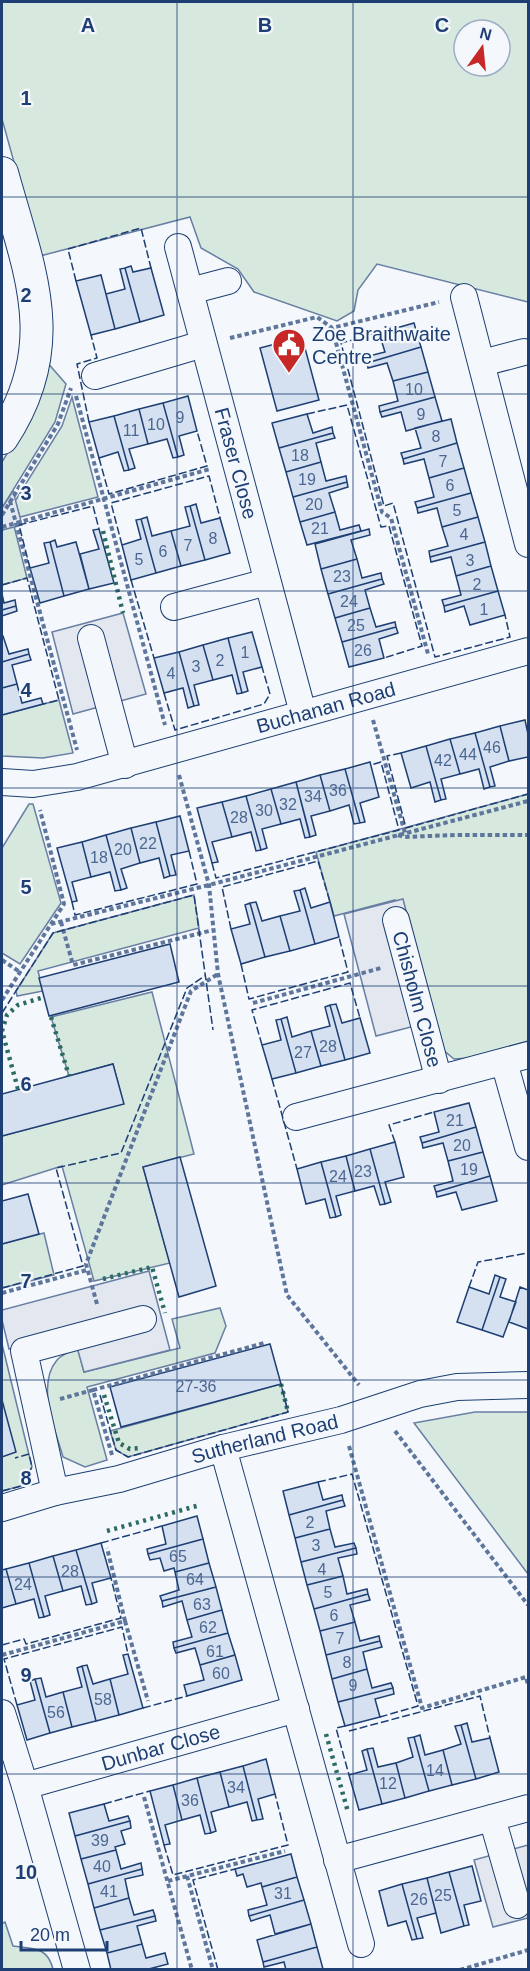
<svg xmlns="http://www.w3.org/2000/svg" width="530" height="1971" font-family="Arial,sans-serif">
<rect width="100%" height="100%" fill="#f4f7fb"/>
<!-- green -->
<path fill="#d7e8df" stroke="#687fa3" stroke-width="1.5" fill-rule="evenodd" d="M2,2H528V302L377,264L358,290L354,311L337,321L254,292L238,269L201,248L190,217L40,256L2,119ZM464,30H500V66H464Z
M46,361L66,384L55,422L2,508V462L17,437Z
M72,397L98,497L20,517L15,501L62,426Z
M14,526L27,578L2,585V530Z
M59,700L73,753L43,758L2,756V715Z
M528,794V1041L470,1058L454,1059L442,1049L395,900L334,916L316,852Z
M29,804H33L61,903L20,964L2,953V848Z
M194,895L199,928L38,971L43,991L17,996L16,991L53,933Z
M152,992L194,1154L143,1167L170,1263L94,1281L62,1166L2,1185V1136L123,1103L113,1064L69,1076L51,1017Z
M44,1233L54,1275L2,1288V1244Z
M220,1308L226,1326L215,1353L87,1387L107,1460L85,1467L63,1457C55,1429 36,1385 57,1360C61,1355 71,1351 78,1348L84,1372L180,1348L172,1319Z
M2,1344L32,1467L21,1486L2,1491Z
M281,1384L288,1412L128,1457L116,1450L110,1431Z
M475,1412H528V1574L414,1423Z
M5,1922L13,1946C33,1949 47,1946 53,1969H2V1924Z"/>
<!-- parking -->
<path fill="#e3e8f0" stroke="#687fa3" stroke-width="1.5" d="M13,491L22,525L2,530V508Z
M123,613L146,694L73,714L52,632Z
M403,899L434,1021L376,1036L344,914Z
M149,1271L170,1350L84,1372L73,1333L9,1349L2,1320V1310Z
M528,1845V1918L493,1927L474,1860Z"/>
<!-- building -->
<path fill="#d5e0f0" stroke="#1d3f73" stroke-width="1.5" d="M131,266L133,272L151,268L164,315L140,322L125,268Z
M125,268L140,322L115,329L106,294L125,289L120,269Z
M101,275L115,329L91,335L76,281Z
M414,323L421,347L367,363L365,357L385,352L379,333Z
M302,337L319,400L277,411L260,348Z
M421,347L428,372L393,381L387,363L368,368L367,363Z
M428,372L435,397L380,412L379,406L398,401L393,381Z
M188,396L197,431L179,436L184,455L178,457L163,403Z
M435,397L442,421L406,431L401,412L382,417L380,412Z
M163,403L178,457L173,458L167,439L148,444L139,409Z
M139,409L148,444L129,449L135,468L129,470L114,416Z
M307,414L313,433L332,427L333,433L279,448L272,423Z
M114,416L129,470L124,471L118,452L99,458L89,422Z
M451,419L457,443L403,459L401,453L421,448L415,428Z
M333,433L335,438L316,443L321,462L286,472L279,448Z
M457,443L464,468L429,478L424,459L404,464L403,459Z
M321,462L326,481L346,476L347,482L293,497L286,472Z
M464,468L471,493L417,508L415,502L434,497L429,478Z
M347,482L348,487L329,493L335,512L300,522L293,497Z
M471,493L478,517L442,527L437,508L418,513L417,508Z
M196,504L201,523L220,518L230,553L205,560L190,506Z
M190,506L205,560L181,566L171,531L190,526L185,507Z
M335,512L340,530L359,525L361,531L307,545L300,522Z
M147,517L152,536L171,531L181,566L156,573L141,519Z
M478,517L485,542L430,557L429,551L448,546L442,527Z
M141,519L156,573L131,580L122,545L141,539L136,520Z
M99,529L114,583L89,589L80,554L99,549L93,530Z
M369,529L370,535L351,540L357,559L321,569L315,544Z
M55,540L57,547L76,542L89,589L64,596L50,542Z
M50,542L64,596L40,603L30,568L49,563L44,543Z
M485,542L491,566L456,576L451,557L431,562L430,557Z
M357,559L362,578L381,573L382,579L328,594L321,569Z
M491,566L498,591L444,606L442,600L461,595L456,576Z
M382,579L384,584L365,590L370,608L335,618L328,594Z
M498,591L505,615L470,625L464,606L445,612L444,606Z
M2,594L4,603L15,600L16,606L2,610Z
M16,606L17,611L2,616V610Z
M370,608L376,627L395,622L396,627L342,642L335,618Z
M396,627L398,633L379,639L384,658L349,667L342,642Z
M252,632L262,667L243,672L248,691L242,693L228,638Z
M2,636H3L9,654L28,649L29,654L2,662Z
M228,638L242,693L237,694L232,675L213,680L203,645Z
M203,645L213,680L194,685L199,705L194,706L179,652Z
M179,652L194,706L188,708L183,688L164,693L154,658Z
M29,654L31,660L12,665L17,684L2,688V662Z
M17,684L22,703L41,698L43,704L2,715V688Z
M525,720L528,734V757L509,761L500,726Z
M500,726L509,761L490,767L495,786L490,787L475,733Z
M475,733L490,787L484,789L479,769L460,774L450,739Z
M450,739L460,774L441,779L446,799L441,800L426,746Z
M426,746L441,800L435,802L430,782L411,788L401,753Z
M370,762L379,797L360,803L365,822L360,823L345,769Z
M345,769L360,823L354,824L349,805L330,811L320,775Z
M320,775L330,811L311,816L316,835L310,837L296,782Z
M296,782L308,828L310,837L305,838L300,819L281,824L271,789Z
M271,789L281,824L262,829L267,848L261,850L246,796Z
M246,796L261,850L256,851L251,832L232,837L222,802Z
M222,802L232,837L212,842L218,862L212,863L197,808Z
M180,816L189,851L171,855L176,875L170,876L156,822Z
M156,822L170,876L164,878L159,858L140,863L131,828Z
M131,828L140,863L121,869L127,888L121,890L106,835Z
M106,835L121,890L115,891L110,872L91,877L82,842Z
M82,842L91,877L72,882L77,901L72,902L57,848Z
M305,888L311,908L330,902L339,937L315,944L300,890Z
M300,890L315,944L290,951L280,916L300,911L294,891Z
M256,902L262,921L280,916L290,951L265,957L250,903Z
M250,903L265,957L241,964L231,929L250,924L245,905Z
M170,944L179,982L49,1016L39,978Z
M336,1004L342,1023L360,1018L370,1053L345,1060L330,1005Z
M330,1005L345,1060L321,1066L311,1031L330,1026L325,1007Z
M287,1017L292,1037L311,1031L321,1066L296,1073L281,1019Z
M281,1019L296,1073L272,1079L262,1045L281,1040L276,1020Z
M113,1064L124,1104L2,1136V1094Z
M469,1103L476,1127L422,1143L420,1137L439,1132L434,1112Z
M476,1127L483,1152L448,1161L443,1143L423,1148L422,1143Z
M395,1142L404,1177L385,1182L391,1202L385,1204L370,1149Z
M370,1149L385,1204L380,1205L374,1186L355,1191L346,1156Z
M483,1152L490,1176L436,1192L434,1186L453,1181L448,1161Z
M346,1156L355,1191L336,1196L341,1215L336,1217L321,1162Z
M180,1157L216,1286L179,1297L143,1167Z
M321,1162L336,1217L330,1218L325,1199L306,1204L297,1169Z
M490,1176L497,1201L462,1210L456,1192L437,1197L436,1192Z
M28,1194L39,1234L2,1244V1201Z
M495,1275L500,1277L482,1330L457,1322L469,1287L489,1294Z
M500,1277L506,1279L500,1297L516,1302L503,1337L482,1330Z
M520,1287L528,1290V1329L509,1322Z
M270,1344L281,1384L121,1427L110,1387Z
M2,1400L16,1452L2,1457Z
M318,1482L323,1500L342,1495L343,1500L289,1515L283,1491Z
M343,1500L345,1506L326,1511L330,1529L295,1538L289,1515Z
M197,1516L203,1539L148,1554L147,1549L166,1544L162,1526Z
M330,1529L335,1547L354,1543L356,1548L301,1562L295,1538Z
M203,1539L209,1563L175,1572L174,1568L164,1571L160,1558L150,1560L148,1554Z
M101,1543L111,1578L92,1583L97,1602L92,1604L76,1550Z
M356,1548L357,1554L338,1558L343,1576L307,1585L301,1562Z
M76,1550L92,1604L86,1605L81,1586L63,1591L53,1556Z
M53,1556L63,1591L45,1596L50,1615L44,1617L29,1563Z
M29,1563L44,1617L39,1618L34,1599L16,1604L6,1569Z
M209,1563L216,1587L162,1601L160,1596L179,1590L175,1572Z
M6,1569L16,1604L2,1608V1570Z
M343,1576L347,1594L367,1589L368,1594L314,1609L307,1585Z
M216,1587L222,1610L187,1620L182,1601L163,1607L162,1601Z
M368,1594L370,1600L350,1605L355,1622L320,1631L314,1609Z
M222,1610L228,1633L174,1648L173,1642L192,1637L187,1620Z
M355,1622L360,1641L379,1636L380,1641L326,1655L320,1631Z
M228,1633L235,1655L200,1665L195,1648L176,1653L174,1648Z
M380,1641L382,1647L363,1652L367,1669L332,1679L326,1655Z
M128,1654L143,1708L119,1715L110,1679L128,1674L123,1655Z
M235,1655L242,1680L187,1696L184,1685L204,1680L200,1665Z
M87,1665L93,1684L110,1679L119,1715L96,1721L82,1666Z
M82,1666L96,1721L72,1727L63,1692L82,1687L77,1668Z
M367,1669L372,1688L391,1683L393,1688L338,1702L332,1679Z
M41,1678L46,1697L63,1692L72,1727L50,1733L35,1679Z
M35,1679L50,1733L27,1740L17,1705L35,1700L30,1681Z
M393,1688L394,1694L375,1699L380,1717L345,1726L338,1702Z
M467,1723L472,1742L490,1738L499,1772L476,1779L461,1725Z
M461,1725L476,1779L452,1785L443,1750L461,1744L455,1726Z
M420,1735L425,1755L443,1750L452,1785L429,1791L414,1737Z
M414,1737L429,1791L405,1798L396,1763L413,1757L408,1738Z
M373,1748L378,1767L396,1763L405,1798L382,1804L367,1749Z
M367,1749L382,1804L359,1810L349,1775L367,1770L362,1751Z
M266,1759L275,1794L258,1799L263,1819L257,1820L243,1766Z
M243,1766L255,1812L257,1820L252,1821L247,1802L229,1807L220,1772Z
M220,1772L229,1807L211,1812L216,1831L211,1833L197,1778Z
M197,1778L211,1833L205,1834L200,1815L182,1820L173,1785Z
M173,1785L182,1820L165,1825L170,1844L164,1845L150,1791Z
M104,1804L109,1821L128,1816L130,1821L75,1836L69,1813Z
M130,1821L131,1828L121,1831L125,1844L115,1847L116,1850L81,1859L75,1836Z
M116,1850L121,1869L141,1863L142,1869L88,1884L81,1859Z
M291,1854L297,1877L262,1887L261,1883L247,1887L243,1874L237,1876L235,1869Z
M472,1866L481,1901L464,1905L469,1925L464,1926L449,1872Z
M142,1869L143,1875L125,1879L129,1898L94,1908L88,1884Z
M449,1872L464,1926L441,1933L427,1878Z
M297,1877L304,1900L249,1916L248,1910L267,1905L262,1887Z
M427,1878L436,1913L417,1918L423,1938L417,1939L402,1884Z
M402,1884L417,1939L412,1940L406,1921L388,1926L379,1891Z
M129,1898L134,1915L153,1910L155,1916L100,1930L94,1908Z
M304,1900L311,1924L275,1934L270,1915L251,1921L249,1916Z
M155,1916L156,1921L137,1926L142,1944L107,1953L100,1930Z
M311,1924L317,1947L263,1962L257,1940Z
M142,1944L146,1958L165,1953L168,1964L145,1970H111L107,1953Z
M317,1947L323,1969L286,1970L284,1962L264,1967L263,1962Z"/>
<g fill="none" stroke-linecap="round" stroke-linejoin="round">
<!-- minor casing -->
<g stroke="#1d3f73" stroke-width="28">
<g id="minor">
<path id="s1" d="M178,247L303,713"/>
<path d="M190,291L228,281"/>
<path d="M464,297L528,544"/>
<path d="M482,363L524,352"/>
<path d="M95,376L203,344"/>
<path d="M174,607L267,582"/>
<path d="M91,638L125,765"/>
<path id="s2" d="M2,782L33,784L77,777L528,651"/>
<path id="s3" d="M396,920L439,1080"/>
<path d="M504,1062L528,1147"/>
<path d="M296,1117L528,1055"/>
<path d="M223,1448L361,1944"/>
<path d="M55,1492L24,1351L143,1319"/>
<path id="s4" d="M2,1508L55,1492L119,1479L223,1448L341,1420L420,1394L457,1387L528,1385"/>
<path d="M2,1713L25,1786L77,1970"/>
<path id="s5" d="M25,1786L296,1709"/>
<path d="M492,1818L517,1905"/>
<path d="M337,1860L528,1808"/>
</g>
</g>
<!-- tertiary casing -->
<g stroke="#1d3f73" stroke-width="34">
<path id="tertiary" d="M2,173C29,271 64,344 2,438"/>
</g>
<!-- path -->
<path stroke="#5e769c" stroke-width="4" stroke-dasharray="4.5 3" stroke-linecap="butt" d="M332,328L382,512L391,518L428,654
M230,338L317,317L332,328L439,302
M76,396L165,725
M10,501L77,750
M2,515L58,424L71,388
M2,527L210,469
M373,720L405,833
M179,775L209,885L218,974L287,1295L359,1385
M398,835L404,837L455,835H528
M61,922L73,965L213,930
M51,924L209,885L528,801
M2,960L20,972
M2,1000L64,904L40,810
M253,1003L381,968
M2,1293L87,1270
M97,1304L86,1264L191,991L218,974
M60,1399L93,1390
M395,1431L528,1605
M349,1446L422,1708L526,1677L528,1685
M112,1455L93,1390L264,1343
M125,1621L148,1701
M2,1655L125,1621L107,1548
M144,1797L192,1970
M187,1876L213,1970
M168,1881L285,1851
M460,1970L528,1950"/>
<!-- minor -->
<use href="#minor" stroke="#f4f7fb" stroke-width="26"/>
<!-- tertiary -->
<use href="#tertiary" stroke="#f4f7fb" stroke-width="32"/>
<!-- hedge -->
<path stroke="#2c6c60" stroke-width="4.5" stroke-dasharray="3 4.5" stroke-linecap="butt" d="M103,531L123,613
M51,1017L69,1076
M18,1089L2,1031L7,1015L18,1005L44,997
M103,1279L152,1267L165,1313
M281,1384L288,1412
M104,1395L119,1443L130,1449L142,1448
M107,1531L200,1505
M326,1734L348,1812"/>
<!-- fence -->
<path stroke="#1d3f73" stroke-width="1.5" stroke-dasharray="8 3" stroke-linecap="butt" d="M76,281L68,249L141,228L151,268
M379,333L341,343L384,506L393,503L435,657L510,637L505,615
M307,414L347,405L381,527L389,526L422,646L384,658
M89,422L77,364L97,358L91,335
M99,458L109,494L207,466L197,431
M122,545L111,503L209,476L220,518
M30,568L19,525L93,506L99,529
M131,580L154,658
M2,585L27,578L59,700L43,704
M164,693L175,730L264,704L270,694L262,667
M401,753L387,756L406,828L528,794
M212,863L216,878L399,830L381,762L371,765
M72,902L75,915L197,884L189,851
M231,929L222,887L318,861L330,902
M241,964L249,999L348,972L339,937
M2,1013L53,933L194,895L213,1030
M262,1045L252,1010L350,983L360,1018
M272,1079L297,1169
M395,1142L389,1125L434,1112
M469,1287L478,1262L528,1253
M2,1288L83,1266L56,1168L121,1153L187,988L206,975
M100,1395L116,1450L128,1457L288,1412L281,1384
M318,1482L352,1474L418,1706L380,1717
M2,1491L21,1486L32,1467L29,1454L15,1458
M101,1543L162,1526
M2,1645L24,1639L26,1644L121,1618L111,1578
M17,1705L4,1659L122,1627L128,1654
M143,1708L187,1696
M345,1726L336,1728L349,1775
M349,1731L480,1696L490,1738
M104,1804L150,1791
M164,1845L173,1875L288,1845L275,1794
M218,1970L193,1880L235,1869"/>
</g>
<!-- grid -->
<path fill="none" stroke="#1d3f73" stroke-width="1.5" stroke-opacity="0.55" d="M177,2V1970M353,2V1970M2,197H528M2,394H528M2,591H528M2,788H528M2,986H528M2,1183H528M2,1380H528M2,1577H528M2,1774H528"/>
<!-- icons -->
<defs>
<g id="civic-pin" transform="scale(1.725)"><path d="M0 17L-7.5 6A9.5 9.5 0 1 1 7.5 6Z" fill="#c62828" stroke="#f4f7fb"/><path d="M-.6-6.5H3V-4.5H.6V-3L4-1V1h2V6H-6V1h2V-1L-.6-3ZM-1.2 2.5V6h2.4V2.5Z" fill="#fff"/></g>
</defs>
<g fill-rule="evenodd">
<use href="#civic-pin" x="289" y="345"/>
</g>
<g text-anchor="middle" stroke-width="4.5" stroke-linejoin="round" paint-order="stroke">
<!-- number labels -->
<g font-size="16" fill="#4b6792">
<text x="414" y="395">10</text>
<text x="421" y="420">9</text>
<text x="180" y="423">9</text>
<text x="156" y="430">10</text>
<text x="131" y="436">11</text>
<text x="436" y="442">8</text>
<text x="300" y="461">18</text>
<text x="443" y="467">7</text>
<text x="307" y="485">19</text>
<text x="450" y="491">6</text>
<text x="314" y="510">20</text>
<text x="457" y="516">5</text>
<text x="320" y="534">21</text>
<text x="464" y="540">4</text>
<text x="213" y="544">8</text>
<text x="188" y="551">7</text>
<text x="163" y="557">6</text>
<text x="139" y="565">5</text>
<text x="470" y="566">3</text>
<text x="342" y="582">23</text>
<text x="477" y="590">2</text>
<text x="349" y="607">24</text>
<text x="484" y="615">1</text>
<text x="356" y="631">25</text>
<text x="363" y="656">26</text>
<text x="245" y="658">1</text>
<text x="220" y="666">2</text>
<text x="196" y="672">3</text>
<text x="171" y="679">4</text>
<text x="492" y="753">46</text>
<text x="468" y="760">44</text>
<text x="443" y="766">42</text>
<text x="338" y="796">36</text>
<text x="313" y="802">34</text>
<text x="288" y="810">32</text>
<text x="264" y="816">30</text>
<text x="239" y="823">28</text>
<text x="148" y="849">22</text>
<text x="123" y="855">20</text>
<text x="99" y="863">18</text>
<text x="328" y="1052">28</text>
<text x="303" y="1058">27</text>
<text x="455" y="1126">21</text>
<text x="462" y="1151">20</text>
<text x="469" y="1175">19</text>
<text x="363" y="1177">23</text>
<text x="338" y="1182">24</text>
<text x="196" y="1392">27-36</text>
<text x="310" y="1528">2</text>
<text x="316" y="1551">3</text>
<text x="178" y="1562">65</text>
<text x="322" y="1575">4</text>
<text x="70" y="1577">28</text>
<text x="195" y="1585">64</text>
<text x="23" y="1590">24</text>
<text x="328" y="1598">5</text>
<text x="202" y="1610">63</text>
<text x="334" y="1621">6</text>
<text x="208" y="1633">62</text>
<text x="340" y="1644">7</text>
<text x="215" y="1657">61</text>
<text x="347" y="1668">8</text>
<text x="221" y="1679">60</text>
<text x="353" y="1691">9</text>
<text x="103" y="1705">58</text>
<text x="56" y="1718">56</text>
<text x="435" y="1776">14</text>
<text x="388" y="1789">12</text>
<text x="236" y="1793">34</text>
<text x="190" y="1806">36</text>
<text x="100" y="1846">39</text>
<text x="102" y="1872">40</text>
<text x="109" y="1897">41</text>
<text x="283" y="1899">31</text>
<text x="443" y="1901">25</text>
<text x="419" y="1905">26</text>
</g>
<!-- poi labels -->
<g font-size="20" fill="#1d3f73" stroke="#f4f7fb" text-anchor="start">
<text x="312" y="341">Zoe Braithwaite<tspan x="312" dy="23">Centre</tspan></text>
</g>
<!-- street labels -->
<g font-size="20" fill="#1d3f73" stroke="#f4f7fb">
<text dy="7" stroke="none"><textPath href="#s1" startOffset="224">Fraser Close</textPath></text>
<text dy="7" stroke="none"><textPath href="#s2" startOffset="334">Buchanan Road</textPath></text>
<text dy="7" stroke="none"><textPath href="#s3" startOffset="82">Chisholm Close</textPath></text>
<text dy="7" stroke="none"><textPath href="#s4" startOffset="272">Sutherland Road</textPath></text>
<text dy="7" stroke="none"><textPath href="#s5" startOffset="141">Dunbar Close</textPath></text>
</g>
</g>
<g font-size="20" text-anchor="middle" font-weight="bold" fill="#1d3f73" stroke="#f4f7fb" stroke-width="4.5" stroke-linejoin="round" paint-order="stroke">
<text x="88" y="32">A</text>
<text x="265" y="32">B</text>
<text x="442" y="32">C</text>
<text x="26" y="105">1</text>
<text x="26" y="302">2</text>
<text x="26" y="500">3</text>
<text x="26" y="697">4</text>
<text x="26" y="894">5</text>
<text x="26" y="1091">6</text>
<text x="26" y="1288">7</text>
<text x="26" y="1485">8</text>
<text x="26" y="1682">9</text>
<text x="26" y="1879">10</text>
</g>
<!-- border -->
<rect width="530" height="1971" fill="none" stroke="#1d3f73" stroke-width="6"/>
<!-- north arrow -->
<g transform="translate(482 48) rotate(15)"><circle r="28" fill="#f4f7fb" stroke="#9eadc5" stroke-width="1.5"/>
<path d="M0-4.5L10 22L0 15L-10 22Z" fill="#c62828"/>
<text y="-9" font-size="16" font-weight="bold" text-anchor="middle" fill="#1d3f73">N</text>
</g>
<!-- scale -->
<path d="M21 1941v9h86v-9" fill="none" stroke="#1d3f73" stroke-width="3"/>
<text x="30" y="1941" font-size="18" fill="#1d3f73" stroke="#f4f7fb" stroke-width="4.5" paint-order="stroke">20 m</text>
</svg>
